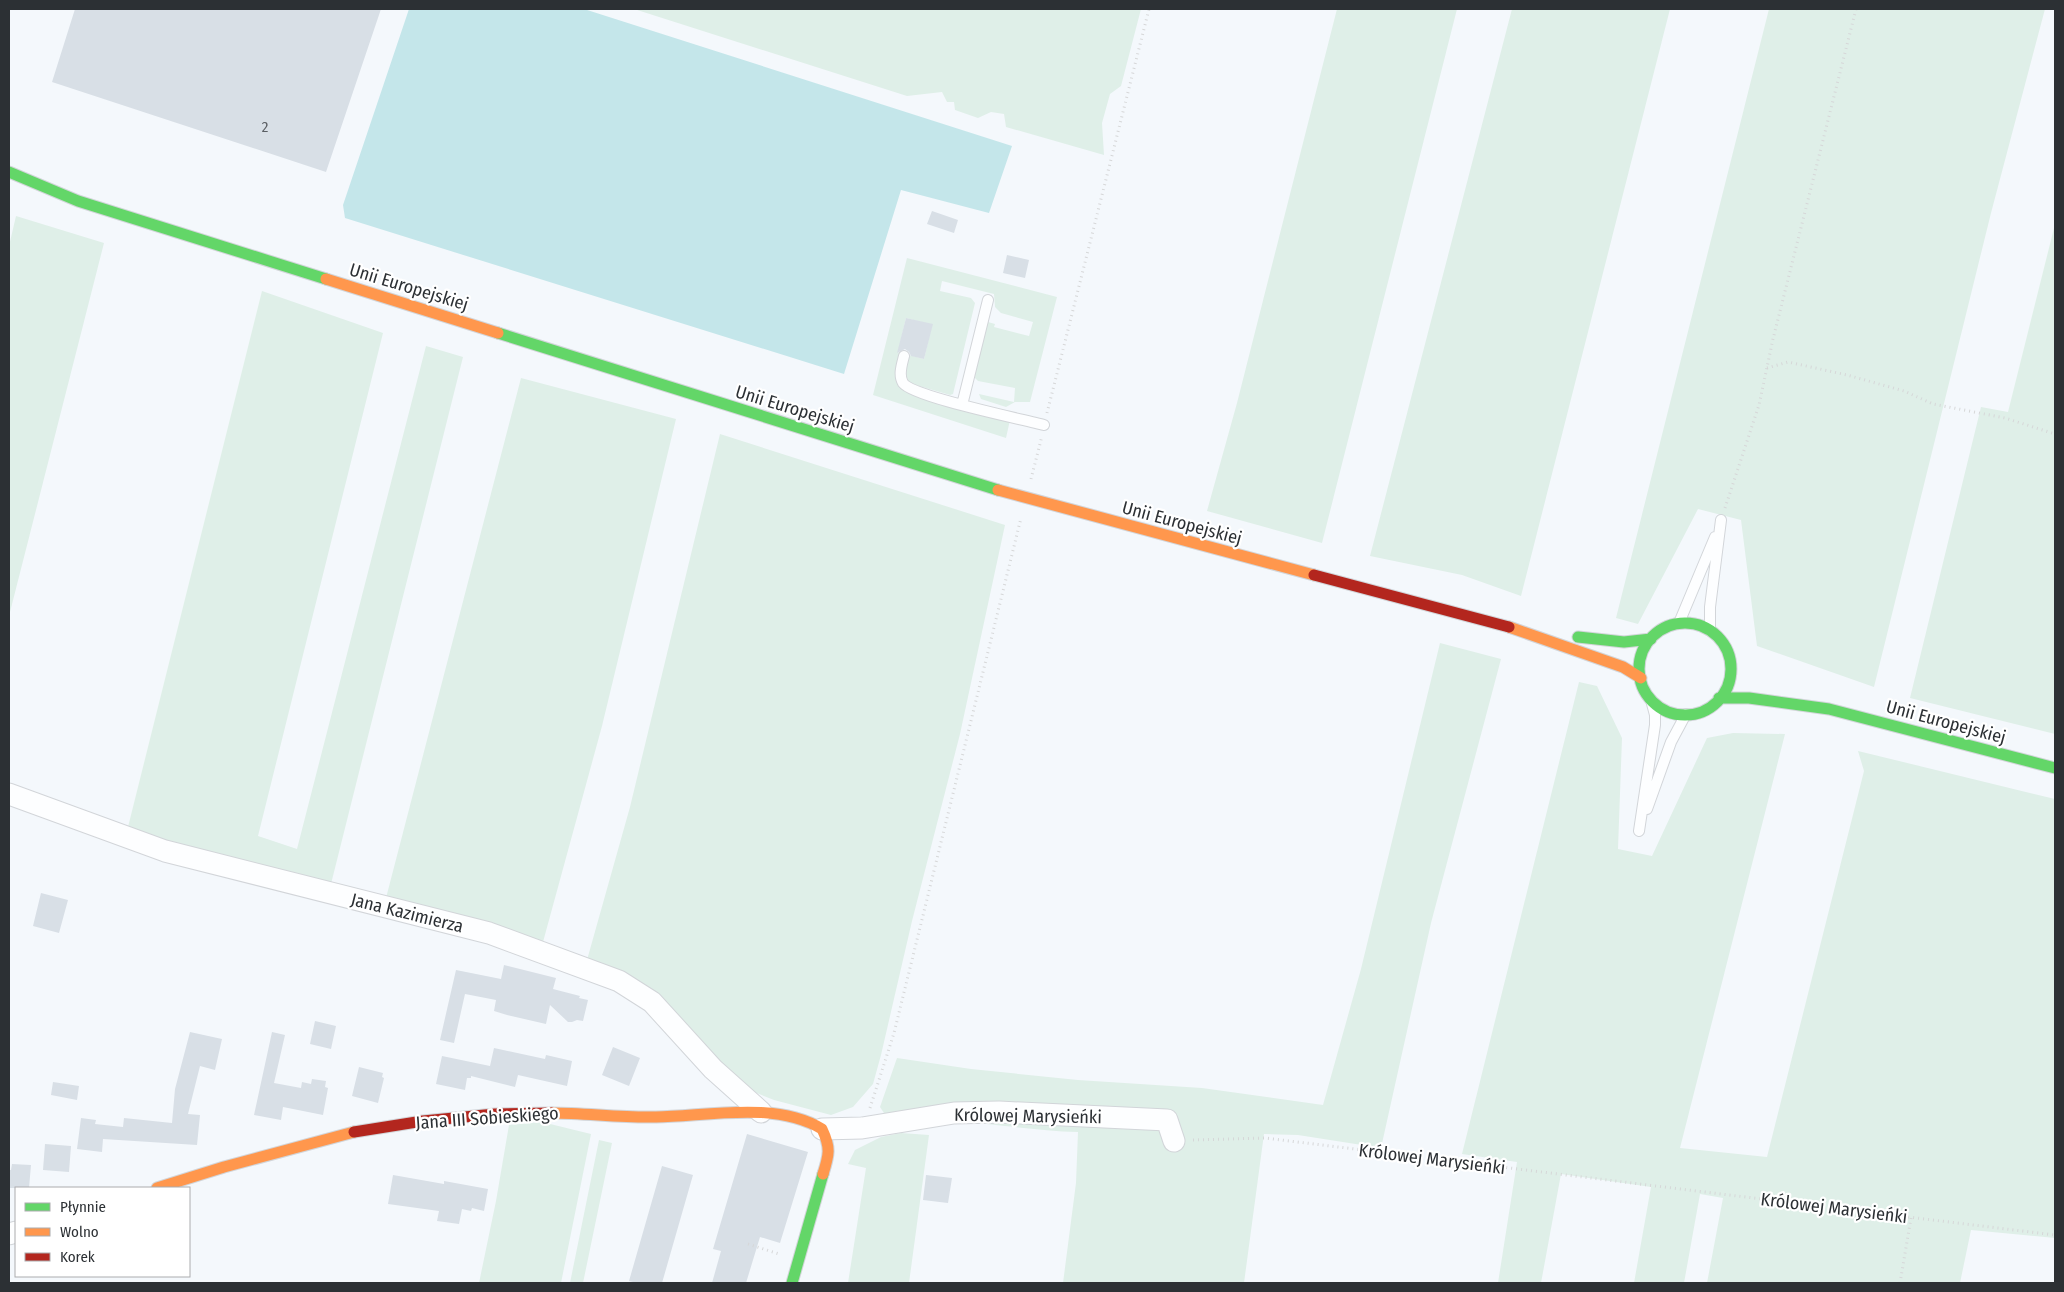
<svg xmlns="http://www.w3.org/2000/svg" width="2064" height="1292" font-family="'Fira Sans Condensed',sans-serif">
<rect width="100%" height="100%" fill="#f4f8fc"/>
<!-- green -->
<path fill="#dfefe8" d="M634,9H1141L1121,86L1110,94L1102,123L1104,155L1006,127L1004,114L991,112L978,118L955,110L954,102H947L942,92L907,96Z
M1337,9H1457L1322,543L1207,511L1237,403Z
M1512,9H1670L1521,596L1462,575L1370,556Z
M1769,9H2045L1991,213L1874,687L1757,646L1741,520L1698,509L1638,624L1616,618Z
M16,216L104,243L9,616V246Z
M2055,224V734L1910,698L1981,407L2008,412Z
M907,258L1057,297L1030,402H1015L1006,407L981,399L979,394L1014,402L1015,388L978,381L974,377L988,322L995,324L994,327L1029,336L1033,322L1001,313L995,307L994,294L942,281L940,291L971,298L975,303L953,394L950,395L909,383L905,372L909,355L924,359L932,325L906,318L898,352L900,353L899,385L912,394L1010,420L1006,438L873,395Z
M262,291L383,333L258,836L297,849L426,346L463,357L331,884L127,831Z
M521,378L676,419L602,726L543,942L386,898Z
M720,434L1005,525L960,734L912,921L881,1055L873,1084L853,1107L831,1115L774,1100L742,1087L587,960L630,807Z
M1440,643L1501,659L1431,923L1381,1148L1298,1135L1264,1134L1244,1283H1063L1076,1183L1078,1132C1040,1131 1003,1125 965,1122C938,1120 911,1120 884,1113L880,1107L897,1058L971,1069L1078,1080L1202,1088L1323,1105L1361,969Z
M1579,682L1597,686L1622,738L1618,849L1652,856L1707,738L1733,733L1785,734L1680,1148L1767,1157L1864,771L1858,751L2055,799V1238L1971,1230L1960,1283H1707L1723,1198L1700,1194L1684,1283H1634L1651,1187L1561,1174L1541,1283H1498L1517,1162L1462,1154Z
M542,1122L591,1134L561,1283H479L496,1201L509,1125Z
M901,1133L929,1135L909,1283H848L866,1168L848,1164L855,1150L881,1137Z
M599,1140L612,1143L583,1283H570Z"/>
<!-- water -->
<path fill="#c4e6ea" d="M409,9H584L1012,146L989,213L901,190L844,374L345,218L343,205Z"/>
<!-- building -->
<path fill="#d8dfe6" d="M75,9H381L326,172L52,82Z
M932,211L958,220L954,233L927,224Z
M1007,255L1029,260L1025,278L1003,273Z
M906,318L933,324L924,359L911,356L909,352L905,349L897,353Z
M41,893L68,900L59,933L33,926Z
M504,965L556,978L553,989L580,996L579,998L588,1000L583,1021L577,1020L572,1022H568L550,1005L546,1024L507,1015L494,1011L496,1000L465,994L454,1043L440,1040L456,970L501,979Z
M315,1021L336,1026L331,1049L310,1044Z
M190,1032L222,1039L215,1070L200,1066L188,1114L200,1115L197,1145L103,1139L102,1152L77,1149L81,1118L96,1120L95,1124L123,1127L124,1118L172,1123L175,1089Z
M272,1032L285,1035L274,1083L301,1088L302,1082L311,1084L312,1079L326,1081L325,1087L328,1088L323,1115L283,1107L281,1120L254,1115Z
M613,1047L640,1058L629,1086L602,1075Z
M494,1048L545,1059L546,1055L572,1061L567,1086L518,1075L515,1087L471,1076V1078H467L465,1090L436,1084L442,1056L490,1066Z
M359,1067L383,1073L382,1077L384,1078L378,1103L352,1096Z
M53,1082L79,1086L77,1100L51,1095Z
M747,1134L808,1152L780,1243L760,1237L746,1283H712L721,1251L713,1249Z
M45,1144L71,1146L69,1172L43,1170Z
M12,1164L31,1165L29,1188H9V1170H11Z
M662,1166L693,1175L662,1283H637L629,1281Z
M393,1175L444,1184V1181L488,1189L484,1211L472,1208L471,1211L462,1209L459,1224L437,1221L439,1211L388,1204Z
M926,1175L952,1178L948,1203L923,1200Z"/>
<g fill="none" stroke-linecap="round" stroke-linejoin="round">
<!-- lane casing -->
<g stroke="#d2d5d9" stroke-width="12">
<path id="lane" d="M904,356C902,364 898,375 903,383C913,397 1022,419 1044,425
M962,405L988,300
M1679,623L1715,537
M1710,631V607L1721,520
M1647,809L1671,742L1686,714
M1639,831L1655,725V715L1651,700"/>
</g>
<!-- street casing -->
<g stroke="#d2d5d9" stroke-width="23">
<path id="street" d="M9,794L165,851L489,933L619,981L652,1002L713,1069L761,1112
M822,1129L862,1128L954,1113L999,1112L1167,1120L1174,1141
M9,1234L16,1232"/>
</g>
<!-- fast casing -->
<g stroke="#d2d5d9" stroke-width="13">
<path id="fast" d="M9,172L78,201L326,279
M498,333L998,490
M1639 669a46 46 0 1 1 92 0a46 46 0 1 1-92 0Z
M1578,637L1624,642L1651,639
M1719,698H1749L1829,709L2055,768
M792,1283L823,1174"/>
</g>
<!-- slow casing -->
<g stroke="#d2d5d9" stroke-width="13">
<path id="slow" d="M326,279L498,333
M998,490L1314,575
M1509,627L1623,667L1641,678
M552,1113C586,1113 621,1118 656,1117C708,1116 775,1101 822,1129C831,1148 829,1155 823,1174
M157,1188L224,1167L354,1132"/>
</g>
<!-- jam casing -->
<g stroke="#d2d5d9" stroke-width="13">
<path id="jam" d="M1314,575L1509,627
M354,1132L423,1121L495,1114L552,1113"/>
</g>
<!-- path -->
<path stroke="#d6d7d8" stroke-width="3" stroke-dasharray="1 4" stroke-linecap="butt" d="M1767,368L1788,362L1847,375L1904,391L1933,404L2005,418L2055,434
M1047,413L1149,9
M1031,479L1042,436
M1725,508L1759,405L1773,339L1856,9
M870,1108L894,1033L1021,518
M1193,1140L1265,1138L2055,1235
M748,1244L779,1254
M1900,1283L1911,1218"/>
<!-- lane -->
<use href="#lane" stroke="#fdfeff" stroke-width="10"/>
<!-- street -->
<use href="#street" stroke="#fdfeff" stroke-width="21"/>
<!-- fast -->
<use href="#fast" stroke="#63d668" stroke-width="11"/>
<!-- slow -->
<use href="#slow" stroke="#ff974d" stroke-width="11"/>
<!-- jam -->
<use href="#jam" stroke="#b3261e" stroke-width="11"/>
</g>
<g text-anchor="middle" stroke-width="4.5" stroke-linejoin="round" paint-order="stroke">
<!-- number labels -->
<g font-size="15" fill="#5a5e63">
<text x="265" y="132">2</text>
</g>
<!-- street labels -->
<g font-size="18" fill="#2c3034" stroke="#fff">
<text transform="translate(409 287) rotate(17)" y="6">Unii Europejskiej</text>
<text transform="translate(795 409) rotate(17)" y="6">Unii Europejskiej</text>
<text transform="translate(1182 523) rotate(15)" y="6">Unii Europejskiej</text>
<text transform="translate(1946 722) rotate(15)" y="6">Unii Europejskiej</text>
<text transform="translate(407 913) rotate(14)" y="6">Jana Kazimierza</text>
<text transform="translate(1028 1116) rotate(1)" y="6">Królowej Marysieńki</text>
<text transform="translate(487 1118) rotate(-4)" y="6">Jana III Sobieskiego</text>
<text transform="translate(1432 1159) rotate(7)" y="6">Królowej Marysieńki</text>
<text transform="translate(1834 1208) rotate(7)" y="6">Królowej Marysieńki</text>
</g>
</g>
<!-- border -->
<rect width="2064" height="1292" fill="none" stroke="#2c3034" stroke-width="20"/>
<!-- legend -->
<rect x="15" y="1187" width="175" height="90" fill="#ffffff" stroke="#abacae"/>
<rect x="25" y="1203" width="25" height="8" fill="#63d668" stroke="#abacae"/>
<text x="60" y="1212" font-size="15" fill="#2c3034">Płynnie</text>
<rect x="25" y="1228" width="25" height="8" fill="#ff974d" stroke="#abacae"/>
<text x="60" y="1237" font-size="15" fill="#2c3034">Wolno</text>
<rect x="25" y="1253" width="25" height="8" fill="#b3261e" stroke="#abacae"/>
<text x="60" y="1262" font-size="15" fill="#2c3034">Korek</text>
</svg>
